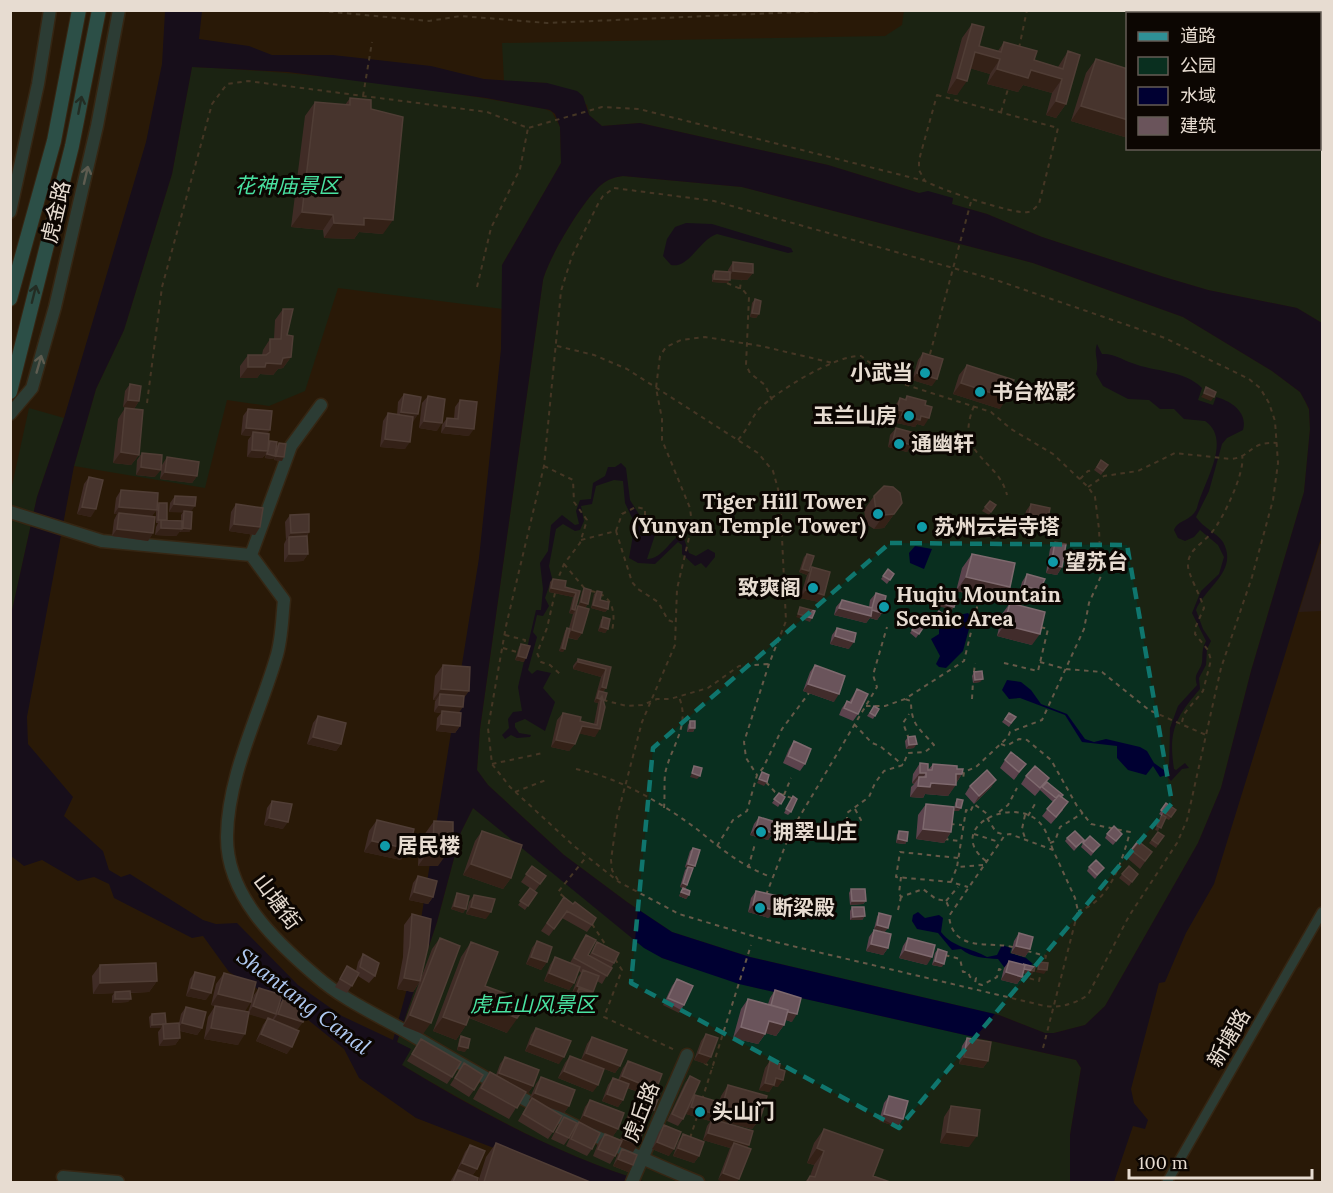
<svg xmlns="http://www.w3.org/2000/svg" width="1333" height="1193" font-family="Lora,'Noto Sans SC',serif">
<rect width="100%" height="100%" fill="#291a07"/>
<!-- education -->
<path fill="#2b202d" d="M1320,544H1322V611L1299,612Z"/>
<!-- green -->
<path fill="#092f1f" d="M904,10L1203,11L1202,14H1128V148H1320V83L1322,84V323L1297,308L1208,290L1164,277L1042,237L987,214L951,204L953,199L919,193L828,165L640,123L602,126L589,115L587,105L547,83L504,81L502,43L885,36L902,25Z
M192,67C310,72 428,87 545,109L552,112L560,127L561,163L502,265L503,309L338,288L305,391L269,406L227,400L205,488L74,466L96,389L124,330L172,174Z
M623,176L742,187L1033,263L1183,317L1272,371L1300,392L1305,401L1309,410L1310,429L1304,492L1251,671L1221,788L1198,843L1105,1006L1085,1025L1054,1033H1045L999,1015L750,957L672,932L627,902L564,855L488,785L477,770L480,729L543,280C549,257 583,200 601,185C608,179 615,177 623,176Z
M29,408L64,418L37,497L11,615V490Z
M473,808L662,958L753,987L1076,1060L1081,1068L1070,1135V1182H646C560,1156 478,1110 402,1065L397,1043L437,922L461,832Z"/>
<!-- water -->
<path fill="#000032" fill-rule="evenodd" d="M165,11H202L199,39L249,46L272,55H333L431,66L484,79L547,83L577,91L583,96L589,115L602,126L640,123L828,165L919,193L928,191L953,198L952,204L987,214L1042,237L1164,277L1208,290L1297,308L1322,323V535L1214,884L1186,933L1165,982L1159,983L1131,1089L1134,1103L1148,1120L1145,1129L1133,1126L1114,1182H1070V1135L1081,1068L1076,1060L739,984L662,958L644,948L473,808L461,832L437,922L397,1042L411,1049L402,1065C478,1111 560,1156 646,1182H582L416,1118L359,1078L344,1049L302,1015L229,972L203,936L192,938L114,898L109,884L94,877L78,881L42,860L24,866L11,856V615L37,497L64,418L146,142L162,64ZM192,67L288,72L486,98L550,110L555,114L560,127L561,163L502,265L501,349L479,558L414,963L393,1040L342,1016L298,985L237,923L216,924L203,920L130,874L121,877L109,870L103,851L64,816L73,797L28,744L27,717L74,466L96,389L124,330L172,174ZM623,176L742,187L1033,263L1183,317L1272,371L1300,392L1305,401L1309,409L1310,429L1304,492L1251,671L1221,788L1198,843L1105,1006L1085,1025L1054,1033H1045L999,1015L750,957L672,932L627,902L564,855L488,785L477,770L480,729L543,280C549,257 583,200 601,185C608,179 615,177 623,176Z
M686,223L712,224L791,248L793,252L788,253L717,234C700,239 689,269 671,265L663,256L667,239L675,227Z
M1097,344L1102,354C1113,353 1121,359 1132,363C1154,372 1185,370 1202,388L1198,400L1213,405L1216,397C1231,401 1248,412 1243,430L1227,438L1222,444L1209,491L1196,517C1203,528 1217,533 1223,542C1239,571 1205,587 1196,610L1203,629L1211,641L1207,649L1206,665L1199,678L1200,689C1176,717 1168,730 1174,769L1176,770L1185,763L1189,768L1182,769L1171,781L1166,775L1160,777L1153,766L1146,775L1128,770L1117,758V746L1082,742L1065,715L1020,698L1009,699L1002,690L1007,680L1021,682L1031,690L1041,704L1067,714L1085,739L1094,742L1106,739L1140,747L1147,751L1154,763L1164,770L1169,767L1170,728L1178,706L1197,685C1194,676 1197,674 1201,666C1204,659 1200,652 1206,641L1192,613L1201,591L1219,574L1224,557L1218,545L1200,530L1194,537L1185,541L1178,538L1174,530C1178,519 1191,522 1197,508C1203,483 1233,440 1205,421L1184,419L1174,409H1160L1149,400L1128,399L1103,386L1096,374C1100,361 1093,355 1097,344Z
M621,463L626,468L630,500L640,516V525L655,535L647,559C662,559 670,540 682,533L689,553L696,556L708,549L715,553V557L706,568L701,563L695,566L682,554V545L678,542L655,564L638,563L629,558L635,524L625,503L623,481L614,480L596,486L592,504L581,506L584,521L580,530L575,531L563,524L556,529L549,566L552,578L545,598L549,606L543,616L537,615L533,632L537,637L528,670L532,674L537,670L551,673L543,688L555,702L545,731L525,719L515,723V727L519,733L531,735L530,737L517,738L511,735L505,739L502,735L509,728L508,719L513,712L522,711L518,687L536,610H541L543,589L540,563L548,551L551,525L562,515L575,525L579,524L576,511L580,500L591,499L593,483L605,476L608,467H615Z
M915,546L932,549L924,569L910,563L909,553Z
M968,613L972,618L963,651L946,668L939,667L936,664L940,656L931,639L939,634V627L955,616Z
M918,912L925,918L939,915L943,918L941,932C953,948 972,948 987,957L997,955L1002,945L1011,948L1010,953L1026,958L1033,964L1019,971L1004,967L998,959C984,958 972,958 961,949L952,950L938,933L917,929L912,921L913,915Z"/>
<g fill="none" stroke-linecap="round" stroke-linejoin="round">
<!-- minor casing -->
<g stroke="#443523" stroke-width="12">
<path id="minor" d="M1167,1182L1322,912"/>
</g>
<!-- tertiary casing -->
<g stroke="#443523" stroke-width="15">
<path id="tertiary" d="M10,212L38,84L50,10
M321,405L291,446L251,555L284,600C282,618 282,640 276,658C259,716 228,774 227,836C226,895 275,941 316,976C342,999 375,1014 405,1031C499,1087 596,1141 698,1182
M10,414L32,388L55,307L97,126L119,10
M10,512L102,541L251,555
M63,1177L118,1182
M632,1182L687,1055"/>
</g>
<!-- secondary casing -->
<g stroke="#443523" stroke-width="16">
<path id="secondary" d="M10,299L54,141L79,10
M10,392L72,146L99,10"/>
</g>
<!-- path -->
<path stroke="#665948" stroke-width="2" stroke-dasharray="4.5 4.5" stroke-linecap="butt" d="M311,10L429,21L461,16L547,23L846,10
M1019,48L1027,10
M937,95L1058,128L1039,204C1036,207 1033,211 1028,212C1014,215 939,189 925,181L919,170V160Z
M363,96L372,42
M1001,112L1008,89
M614,188L714,201L996,280L1165,338L1249,379L1260,388L1269,403L1275,421L1278,463L1273,500L1252,577L1221,668L1187,820L1177,843L1129,916L1088,995C1074,1004 1061,1008 1045,1006L763,939L679,914L619,882L574,846L510,787L492,764L488,728L506,626L544,466L561,291L572,256L599,202L603,196Z
M727,283L743,290L749,297L746,365L750,373L765,385L772,400
M477,287L491,228L520,169L528,128
M740,289L741,280
M557,346L594,355L627,369L758,453L773,471L780,496L786,621L769,664L744,742L746,758L757,775
M930,354L972,198
M147,403L162,287L212,104L227,84L248,81L487,112L528,128L602,107L639,109L925,181
M974,406C953,456 998,458 1007,495
M738,440C748,429 752,417 759,409C777,391 835,355 861,356L894,381L991,412L1011,429L1053,454L1088,487L1095,497L1099,529L1101,576L1089,603L1084,629L1042,720L1010,732L1008,737L976,767L964,772L963,779
M544,466L573,480L574,502L587,520L580,543L564,564L557,581
M1080,479L1088,471L1094,470
M1088,487L1104,476L1138,471L1175,453L1231,459C1252,457 1249,441 1277,443
M616,531L622,514L636,507L645,509V526L651,527L650,531L658,533L662,521H692
M581,540L616,531L632,582L638,589L658,602L668,620L676,623
M564,564L585,589
M591,591C613,595 616,612 612,631
M555,593L547,628L537,653L541,662L550,665L560,674
M505,635L525,640L524,646
M503,648L517,652
M1040,662L1066,669L1102,672L1149,710L1206,735
M1004,663L1038,671L1048,629L1040,627
M974,672L975,663
M972,699L973,681
M603,700L627,706L642,705L657,699H670L708,688L739,666L769,664
M866,706H885L905,699L964,661L978,603
M1182,722L1184,714L1203,691L1211,660L1208,650L1195,634L1196,626L1204,608C1201,597 1187,572 1188,565C1188,549 1203,544 1212,532C1223,519 1246,471 1242,455
M854,724L872,743L880,746L903,765
M909,739L903,723L909,714
M1001,744L1006,746L1019,739L1027,740L1051,760L1077,806L1091,824L1130,832C1122,861 1110,902 1078,911
M492,764L543,753
M576,769C620,778 662,803 698,830C721,849 742,866 771,877
M766,782L775,792L797,800
M515,792L546,780
M784,795L791,778
M664,808C665,797 664,785 665,774C670,748 691,726 679,697
M855,809L861,820L852,824L847,819V813L869,797L875,783L884,771L903,765L908,753L925,752L934,745C919,728 911,725 911,701L905,699
M999,812L1008,805L1017,788
M1025,815L1022,829L1025,838
M1028,816L1035,804
M987,818L996,832L1005,835
M950,824L962,825
M974,834L999,842
M944,839L959,841
M1050,843L1055,841L1060,827L1083,813
M717,846L733,820L747,811L757,775L763,768L782,729L809,693
M958,858L900,852L896,877L951,882L968,887
M986,861C944,828 1011,796 1038,821C1046,828 1049,840 1053,850
M983,865L957,867L966,810L970,812L974,804L990,816
M748,868L755,844
M901,877L899,893L901,897L923,889L936,899L946,901L950,910
M618,880L612,870L611,860L617,817L642,722L675,645L677,589L692,525L690,508L662,440V419L656,388L660,356L666,347L681,340L705,337L761,346L833,363
M951,882L957,867
M766,895L791,831L877,687L873,675L887,627
M564,897L558,892L587,856
M946,901L958,887
M898,910L901,897
M592,924L607,947
M1013,947C989,941 953,953 949,916L1005,835L1010,834L1053,850L1075,898L1078,911L1042,1052
M1027,951L1046,956L1044,964
M945,955L960,959L963,972H968L970,977L976,978L975,983L982,985L997,977L999,969L1004,971
M615,959L622,970L604,1017L677,1051
M1021,976L1039,981L1041,972
M704,1063L713,1068
M702,1100L751,945
M690,1138L698,1114"/>
<!-- minor -->
<use href="#minor" stroke="#2f666a" stroke-width="9"/>
<!-- tertiary -->
<use href="#tertiary" stroke="#2f666a" stroke-width="12"/>
<!-- secondary -->
<use href="#secondary" stroke="#2f9096" stroke-width="14"/>
</g>
<!-- wall -->
<path fill="#5c434d" d="M972,24L979,46L998,51L1004,42L1034,60L1058,67L1068,51L1066,104L1056,118L1046,115L1052,93L1023,85L1018,92L987,84L990,74L970,68L957,95L947,93L962,38Z
M1096,59L1128,69V138L1071,121L1086,73Z
M350,98L371,109L383,234L359,232L354,239L324,238L323,230L291,227L305,116L315,102L345,105Z
M733,262L753,273L747,280L730,279L727,283L712,282V275L715,271L728,272V270Z
M755,299L759,314L756,318L750,317L752,303Z
M283,309L291,357L283,368L278,369L273,375L260,374L257,378H240V366L248,355H262L263,350L270,339H274L275,320Z
M923,353L932,386L912,380L918,360Z
M967,365L1000,409L953,394L959,375Z
M130,384L139,401L134,409L123,407L125,391Z
M404,394L418,414L412,422L405,449L380,447L383,421L388,413L397,415L398,402Z
M428,396L437,431L419,428L422,403Z
M907,396L925,405L924,426L917,424L915,427L897,423L898,419L892,417L895,406L900,398L904,400Z
M460,400L469,436L441,433L442,425L447,418H454L455,407Z
M125,408L139,455L131,465L113,463L118,419Z
M248,409L268,434V443L270,441L277,446L279,443L282,461L274,460L275,456L273,459L265,458L266,454L262,458L247,457L248,440L251,436L241,435L243,416Z
M896,428L912,445L907,452L888,447L890,435Z
M142,453L155,477L136,475L137,460Z
M167,457L197,476L192,483L160,479L162,465Z
M1101,460L1108,465L1101,475L1094,470Z
M89,477L91,517L77,514L84,484Z
M121,490L157,506L159,503L167,520L181,521V515L183,512H169L170,503L175,496L191,512V529L189,532H180V531L176,536L155,535L156,527L158,523H156V510L152,516L153,533L148,541L112,536L114,520L117,514H114L116,498Z
M874,496L902,503L884,528L874,529L866,524L864,510Z
M990,501L996,505L989,515L982,511Z
M236,504L260,527L255,535L229,531L231,512Z
M1031,504L1042,530L1022,526L1026,511Z
M290,515L309,532L307,536L308,554L303,561L284,562V544L286,540L285,522Z
M1055,542L1062,567L1057,575L1046,573L1050,549Z
M807,554V575L799,572L804,557Z
M972,554L1010,587L1000,601L956,591L962,568Z
M812,567L824,595L819,602L800,598L807,575Z
M888,569L894,574L887,584L881,579Z
M1027,574L1045,579L1033,602L1025,600L1026,595L1019,593L1022,582Z
M553,579L565,587L580,591L575,610L573,614L569,613L573,597L549,592L550,582Z
M584,588L588,604L585,608L578,606L582,592Z
M597,591L600,600L608,609L605,612L591,608L594,594Z
M876,593L882,613L877,620L870,618L866,623L834,615L836,607L842,600L869,607L870,600Z
M1010,603L1032,645L997,636L1002,614Z
M578,606L582,633L577,640L568,638L563,652L559,651L565,631L567,628H569L573,614Z
M939,611L945,615L938,625L931,620Z
M603,617L608,629L605,633L598,631L601,620Z
M917,623L923,628L916,638L910,633Z
M837,628L849,649L830,644L832,635Z
M521,644L524,662L515,660L519,647Z
M578,659L611,667L606,688L603,692L604,702L595,737L579,733L575,744L569,751L551,747L557,720L563,713L580,721L594,724L598,703L594,702L601,677L573,669V666Z
M443,665L469,691L463,698L459,712L460,726L455,733L436,731L437,718L441,713L434,712L435,701L436,700H433L435,676Z
M815,665L834,702L803,691L810,672Z
M974,672L980,682L973,683L972,676Z
M857,689L858,714L853,721L839,715L842,708L847,701L849,702Z
M874,706L879,709L873,719L867,716Z
M1009,713L1016,717L1009,727L1002,722Z
M318,716L341,744L336,751L307,744L313,723Z
M690,721L695,728L693,732H687L688,725Z
M908,737L914,748L906,749L905,741Z
M794,741L805,764L800,771L783,763L789,749Z
M1005,760L1026,764L1014,780L1000,768Z
M920,763L928,770L933,764L957,769L962,774L948,796L925,794L923,798L910,797L911,787L914,784L912,783L913,774Z
M1026,776L1047,782L1061,797L1063,810L1051,824L1042,816L1053,802L1040,790L1035,796L1021,784Z
M996,780L991,787L974,804L965,794L970,786Z
M779,793L785,797L778,807L772,803Z
M793,796L791,812L788,815L784,813Z
M957,799L959,811H954L955,803Z
M272,801L283,829L264,825L267,808Z
M1166,803L1176,810L1169,820L1165,818L1158,831L1155,830L1162,816L1159,814Z
M926,804L951,832L944,843L916,839L918,815Z
M759,817L773,833L768,840L750,835L754,824Z
M377,820L401,860L364,852L369,831Z
M434,821L438,866H418L419,842Z
M482,831L511,878L503,889L463,875L475,841Z
M899,831L907,841L905,844L896,843L897,835Z
M1158,832L1164,836L1156,848L1149,843Z
M1107,834L1120,837L1113,845L1105,838Z
M1067,838L1084,840L1074,851L1065,841Z
M1083,843L1100,845L1091,856L1081,847Z
M693,848V869L687,885L685,889L689,895L686,899L679,896L683,888L680,887L685,870L687,868L685,867L690,851Z
M1131,850L1152,852L1140,869L1126,857Z
M532,866L546,876L535,891L537,893L525,910L518,905L530,888L521,882Z
M1129,866L1138,874L1129,886L1119,878Z
M1089,867L1104,868L1095,879L1087,871Z
M418,876L433,897L428,904L409,900L413,883Z
M851,889L866,901L863,904L850,905L849,893Z
M756,891L769,918L748,912L751,898Z
M457,893L466,909L463,913L451,909L455,897Z
M474,895L486,919L466,914L469,902Z
M564,897L573,904L592,925L587,932L562,918L549,936L541,931Z
M852,907L865,916L862,920H850V911Z
M879,913L885,932L874,929L877,917Z
M412,914L421,978L432,949L440,938L423,1034L403,1026L419,983L413,992L397,989L403,957L404,925Z
M874,930L888,948L883,955L866,951L869,937Z
M1019,933L1030,949L1025,957L1011,953L1014,941Z
M586,935L588,955L589,956L597,942L614,963L602,984L597,981L583,1017L568,1011L575,994L572,993L578,977L581,973L579,971L574,983L569,990L544,981L550,965L555,957L570,963L581,942Z
M908,938L927,965L899,958L903,946Z
M537,941L547,962L541,970L526,964L532,948Z
M471,942L485,986L507,1033L469,1018L466,1025L456,1040L433,1031L461,957Z
M938,949L942,967L932,965L935,953Z
M363,954L375,976L369,983L358,976L347,993L335,987L347,966L356,971L358,962Z
M1009,961L1032,975L1023,973L1022,977L1017,984L1001,980L1004,968Z
M100,965L157,981L149,992L130,993L128,1002L112,1003V996L114,993L93,994L92,976Z
M195,972L206,1000L186,996L190,979Z
M224,973L244,1012H248L254,995L259,988L279,1005L284,997L298,1029L288,1026L287,1054L256,1041L263,1025L267,1019L249,1014L238,1045L204,1039L208,1017L215,1006L221,1007L211,1005L216,984Z
M677,979L684,1005L679,1013L663,1005L672,986Z
M775,990L792,1022L786,1020L784,1025L776,1036L766,1033L758,1044L733,1038L741,1009L748,999L768,1004L770,998Z
M186,1007L202,1028L197,1035L180,1031V1038L175,1045L159,1046L158,1032L161,1028H150L149,1017L152,1014L166,1024L179,1023L181,1014Z
M536,1028L559,1064L525,1051L531,1035Z
M706,1034V1064L694,1060L701,1041Z
M461,1036L465,1052L457,1050L459,1040Z
M592,1037L620,1066L615,1073L581,1060L587,1044Z
M967,1038L988,1061L983,1068L959,1064L962,1046Z
M421,1039L452,1077L447,1084L407,1061Z
M570,1056L593,1092L558,1078L565,1063Z
M505,1057L533,1086L528,1093L526,1092L509,1119L473,1099L482,1083L490,1072L496,1075L500,1064Z
M628,1061L656,1090L655,1092L654,1110L649,1117L648,1116L633,1152L620,1147L615,1156L610,1164L593,1156L599,1141L605,1134L620,1140L625,1128H623L629,1112L634,1105H635L641,1093L627,1088L623,1100L618,1107L602,1101L608,1085L613,1078L618,1080L623,1068Z
M770,1061L779,1069L778,1087L773,1086L769,1092L759,1090L765,1068Z
M464,1063L474,1090L469,1097L450,1085Z
M690,1076L692,1100L695,1095L715,1114L710,1121L686,1114L689,1106L683,1119L678,1126L667,1121L685,1083Z
M541,1077L569,1106L564,1113L547,1107L553,1132L548,1139L518,1121L530,1100H529L536,1084Z
M728,1085L760,1119L752,1129L714,1119L721,1096Z
M889,1096L898,1127L879,1121L884,1103Z
M590,1100L618,1129L613,1136L585,1125L592,1149L587,1156L566,1146L574,1129L579,1123L585,1107Z
M951,1106L969,1147L940,1143L944,1117Z
M564,1117L569,1138L564,1145L551,1139L559,1124Z
M712,1119L753,1131L718,1180L730,1148L703,1140L707,1126Z
M664,1125L669,1156L652,1149L659,1132Z
M824,1129L873,1176L890,1182H805L810,1176L814,1165L807,1163L814,1143Z
M683,1134L699,1156L694,1163L673,1156L678,1142Z
M496,1143L590,1182H478L486,1157Z
M470,1145L477,1169L472,1176L477,1182H450L453,1177L457,1170L465,1152Z
M622,1149L633,1165L628,1172L613,1166L617,1156Z"/>
<!-- shaded-wall -->
<path fill="#412c2b" d="M975,52L1000,59L990,74L965,67Z
M997,69L1031,70L1062,79L1052,93L1023,85L1018,92L987,84Z
M957,78L967,81L957,95L947,93Z
M1056,101L1066,104L1056,118L1046,115Z
M1081,106L1128,120V138L1071,121Z
M302,212L333,215L323,230L291,227Z
M364,218L393,220L383,234L359,232L354,239L324,238L334,223Z
M733,271L753,273L747,280L728,279Z
M714,279L730,280L727,283L712,282Z
M752,313L759,314L756,318L750,317Z
M291,357L283,368L278,369L273,375L260,374L257,378H240L248,367Z
M917,373L937,379L932,386L912,380Z
M961,383L1007,398L1000,409L953,394Z
M1204,393L1214,397L1211,401L1201,397Z
M128,400L139,401L134,409L123,407Z
M897,410L903,411L898,419L892,417Z
M401,412L418,414L413,422L396,419Z
M902,415L921,416L929,418L924,426L917,424L915,427L897,423Z
M424,421L442,423L437,431L419,428Z
M446,426L474,429L469,436L441,433Z
M246,428L270,430L265,438L253,432L251,436L241,435Z
M385,439L410,442L405,449L380,447Z
M893,440L912,445L907,452L888,447Z
M252,450L268,451L262,458L247,457Z
M121,452L139,455L131,465L113,463Z
M267,454L275,456L273,459L265,458Z
M276,456L284,457L282,461L274,460Z
M141,467L161,470L155,477L136,475Z
M165,472L197,476L192,483L160,479Z
M902,503L884,528L874,529L884,515Z
M174,504L195,506L190,513L169,512Z
M82,507L96,509L91,517L77,514Z
M119,507L157,510L151,517L119,513L117,514H114Z
M1028,519L1047,523L1042,530L1022,526Z
M234,524L260,527L255,535L229,531Z
M161,528L182,529L176,536L155,535Z
M183,528L191,529L189,532H180Z
M117,529L153,533L148,541L112,536Z
M309,532L304,539L289,537L286,540L291,533Z
M289,554H308L303,561L284,562Z
M1051,565L1062,567L1057,575L1046,573Z
M802,569L809,571L807,575L799,572Z
M966,577L1010,587L1000,601L956,591Z
M1024,586L1032,588L1026,595L1019,593Z
M551,588L576,593L573,597L549,592Z
M806,590L824,595L819,602L800,598Z
M1031,593L1038,594L1033,602L1025,600Z
M581,602L588,604L585,608L578,606Z
M936,602L954,607L952,610L934,605Z
M593,605L608,609L605,612L591,608Z
M839,608L872,610L882,613L877,620L870,618L866,623L834,615Z
M572,609L575,610L573,614L569,613Z
M798,614L812,618L810,622L796,617Z
M1004,625L1040,634L1032,645L997,636Z
M601,627L608,629L605,633L598,631Z
M572,630L582,633L577,640L567,637Z
M835,636L854,642L849,649L830,644Z
M562,648L565,649L563,652L559,651Z
M518,656L526,658L524,662L515,660Z
M578,662L606,669L601,677L573,669Z
M983,679L980,682L973,683L975,680Z
M808,684L839,694L834,702L803,691Z
M602,687L606,688L601,695L599,691Z
M441,689L469,691L461,702L440,694L436,700H433Z
M597,698L600,699L598,703L594,702Z
M439,705L463,707L458,714L442,711L441,713L434,712Z
M441,724L460,726L455,733L436,731Z
M582,726L600,729L595,737L577,733Z
M690,728H695L693,732H687Z
M313,737L341,744L336,751L307,744Z
M556,740L575,744L569,751L551,747Z
M917,744L914,748L906,749L909,745Z
M692,773L700,776L697,779L690,777Z
M920,773H926L918,784L919,777L914,784L912,783Z
M956,774H962L955,785Z
M759,779L767,782L764,786L757,783Z
M996,780L991,787L974,804L979,796Z
M931,783L956,785L948,796L925,794L923,798L910,797L918,786Z
M956,807L961,808L959,811H954Z
M269,818L288,822L283,829L264,825Z
M756,828L773,833L768,840L750,835Z
M923,829L951,832L944,843L916,839Z
M898,839L907,841L905,844L896,843Z
M372,841L409,849L401,860L364,852Z
M433,845H453L438,866H418Z
M471,864L511,878L503,889L463,875Z
M688,864L695,866L693,869L685,867Z
M683,883L687,885L685,889L680,887Z
M414,892L433,897L428,904L409,900Z
M681,892L689,895L686,899L679,896Z
M852,901H866L863,904L850,905Z
M753,905L774,910L769,918L748,912Z
M454,906L466,909L463,913L451,909Z
M471,907L491,912L486,919L466,914Z
M865,916L862,920H850L853,917Z
M877,925L888,928L885,932L874,929Z
M871,944L888,948L883,955L866,951Z
M1016,946L1030,949L1025,957L1011,953Z
M905,950L932,957L927,965L899,958Z
M531,957L547,962L541,970L526,964Z
M935,961L944,964L942,967L932,965Z
M1022,968L1034,971L1032,975L1020,972Z
M1038,969L1047,970L1044,974L1035,972Z
M1006,972L1022,977L1017,984L1001,980Z
M549,973L574,983L569,990L544,981Z
M404,978L420,981L413,992L397,989Z
M157,981L149,992L93,994L100,983Z
M577,986L593,992L588,999L579,988L575,994L572,993Z
M191,988L211,993L206,1000L186,996Z
M218,994L251,1002L244,1013L211,1005Z
M115,999H131L128,1002L112,1003Z
M475,1002H529L507,1033L465,1016Z
M573,1004L588,1010L583,1017L568,1011Z
M253,1006L276,1014L271,1021L248,1014Z
M770,1007L797,1014L792,1022L765,1014Z
M278,1014L303,1022L298,1029L273,1021Z
M410,1015L431,1023L423,1034L403,1026Z
M443,1017L466,1025L456,1040L433,1031Z
M769,1021L784,1025L776,1036L761,1032Z
M182,1023L202,1028L197,1035L177,1030Z
M163,1024L161,1028H150L152,1025Z
M741,1027L765,1034L758,1044L733,1038Z
M211,1028L245,1034L238,1045L204,1039Z
M261,1034L292,1047L287,1054L256,1041Z
M180,1038L175,1045L159,1046L164,1039Z
M530,1044L564,1057L559,1064L525,1051Z
M459,1046L468,1048L465,1052L457,1050Z
M586,1053L620,1066L615,1073L581,1060Z
M699,1053L711,1057L706,1064L694,1060Z
M964,1057L988,1061L983,1068L959,1064Z
M564,1071L598,1085L593,1092L558,1078Z
M499,1073L533,1086L528,1093L494,1080Z
M622,1076L656,1090L651,1097L644,1088L641,1093L617,1084Z
M776,1078L783,1080L778,1087L773,1086L769,1092L759,1090L765,1083Z
M535,1093L569,1106L564,1113L529,1100Z
M607,1094L623,1100L618,1107L602,1101Z
M638,1104L654,1110L649,1117L633,1111Z
M691,1107L715,1114L710,1121L686,1114Z
M722,1108L760,1119L752,1129L714,1119Z
M884,1114L903,1119L898,1127L879,1121Z
M584,1115L618,1129L613,1136L578,1123Z
M628,1120L644,1126L639,1134L629,1123L625,1128H623Z
M947,1132L977,1136L969,1147L940,1143Z
M708,1133L749,1145L744,1152L734,1143L730,1148L703,1140Z
M623,1139L638,1144L633,1152L618,1146Z
M657,1142L674,1149L669,1156L652,1149Z
M678,1148L699,1156L694,1163L673,1156Z
M817,1148L824,1151L814,1165L807,1163Z
M618,1159L633,1165L628,1172L613,1166Z
M462,1163L477,1169L472,1176L457,1170Z
M723,1173L739,1179L737,1182H724L718,1180Z"/>
<!-- building -->
<path fill="#6a545b" stroke="#7e696e" stroke-width="1.5" d="M972,24L984,27L979,46L1001,52L1004,42L1037,51L1034,60L1063,69L1068,51L1080,55L1066,104L1056,101L1062,79L1031,70L1028,78L997,69L1000,59L975,52L967,81L957,78Z
M1096,59L1128,69V120L1081,106Z
M350,98L371,100V109L403,117L393,220L364,218V225L334,223L333,215L302,212L315,102L350,105Z
M733,262L753,264V273L733,271Z
M715,271L730,272V280L714,279Z
M755,299L761,301L759,314L752,313Z
M283,309H293L287,335L293,336L291,357L283,358L281,364L266,363L265,367H248V355H266L270,352V339H281Z
M923,353L943,359L937,379L917,373Z
M967,365L1014,380L1007,398L961,383Z
M130,384L141,386L139,401L128,400Z
M1206,387L1216,392L1214,397L1204,393Z
M404,394L421,397L418,414L401,412Z
M428,396L445,399L442,423L424,421Z
M907,396L926,401L925,405L932,407L929,418L921,416L920,420L902,415L903,411L897,410L900,398L906,400Z
M460,400L477,402L474,429L446,426L447,418L458,419Z
M125,408L143,410L139,455L121,452Z
M248,409L272,411L270,430L246,428Z
M388,413L413,417L410,442L385,439Z
M896,428L915,433L912,445L893,440Z
M253,432L269,434L268,451L252,450Z
M270,441L277,442L275,456L267,454Z
M279,443L286,444L284,457L276,456Z
M142,453L162,455L161,470L141,467Z
M167,457L199,462L197,476L165,472Z
M1101,460L1108,465L1103,471L1097,467Z
M89,477L103,480L96,509L82,507Z
M884,486L893,487L900,493L902,503L894,514L884,515L876,510L874,496Z
M121,490L158,493L157,510L119,507Z
M175,496L196,497L195,506L174,504Z
M990,501L996,505L991,512L985,507Z
M159,503H167V520H158Z
M236,504L263,508L260,527L234,524Z
M1031,504L1050,508L1047,523L1028,519Z
M184,511L192,512L191,529L183,528Z
M119,513L155,517L153,533L117,529Z
M309,514V532L291,533L290,515Z
M161,520L182,521V529L161,528Z
M307,536L308,554H289V537Z
M1055,542L1066,544L1062,567L1051,565Z
M807,554L814,556L809,571L802,569Z
M972,554L1015,563L1010,587L966,577Z
M812,567L830,572L824,595L806,590Z
M888,569L894,574L890,580L883,576Z
M1027,574L1045,579L1038,594L1031,593L1032,588L1024,586Z
M553,579L566,581L565,587L580,591L575,610L572,609L576,593L551,588Z
M584,588L591,590L588,604L581,602Z
M597,591L602,592L600,600L609,602L608,609L593,605Z
M876,593L886,596L882,613L872,610L871,616L839,608L842,600L872,608Z
M938,593L957,598L954,607L936,602Z
M1010,603L1045,612L1040,634L1004,625Z
M578,606L589,609L582,633L572,630Z
M800,607L815,611L812,618L798,614Z
M939,611L945,615L940,621L934,617Z
M603,617L610,619L608,629L601,627Z
M917,623L923,628L919,634L912,630Z
M567,628L570,629L565,649L562,648Z
M837,628L856,633L854,642L835,636Z
M521,644L530,646L526,658L518,656Z
M578,659L611,667L606,688L602,687L606,669L578,662Z
M443,665L470,667L469,691L441,689Z
M815,665L845,676L839,694L808,684Z
M982,671L983,679L975,680L974,672Z
M857,689L868,694L858,714L844,708L847,701L851,703Z
M599,691L607,693L605,700H603L602,696L600,699L597,698Z
M440,694L464,696L463,707L439,705Z
M602,696L605,707L600,729L582,726L575,744L556,740L563,713L581,717L580,721L597,725Z
M874,706L879,709L875,716L870,713Z
M442,711L461,713L460,726L441,724Z
M1009,713L1016,717L1011,723L1005,719Z
M318,716L346,723L341,744L313,737Z
M690,721H695V728H690Z
M915,736L917,744L909,745L908,737Z
M794,741L811,749L805,764L788,756Z
M1011,752L1026,764L1019,772L1005,760Z
M920,763L928,764V770H932L933,764L957,766V769H963L962,774H956V785L931,783L930,787L918,786L919,777H926V773H920Z
M694,766L702,768L700,776L692,773Z
M1035,766L1049,778L1040,788L1026,776Z
M987,770L996,780L979,796L970,786Z
M762,772L769,775L767,782L759,779Z
M1047,782L1063,795L1061,797L1059,795L1056,798L1042,787Z
M779,793L785,797L781,804L774,799Z
M1059,795L1068,802L1056,817L1047,809Z
M793,796L797,799L791,812L786,809Z
M957,799L963,800L961,808L956,807Z
M272,801L292,804L288,822L269,818Z
M1166,803L1176,810L1171,817L1161,810Z
M926,804L954,807L951,832L923,829Z
M1162,815L1166,817L1161,828L1157,826Z
M759,817L776,822L773,833L756,828Z
M377,820L414,829L409,849L372,841Z
M434,821L453,822V845H433Z
M1114,826L1122,834L1116,841L1107,834Z
M482,831L522,845L511,878L471,864Z
M899,831L908,832L907,841L898,839Z
M1075,831L1084,840L1076,847L1067,838Z
M1158,832L1164,836L1158,844L1152,840Z
M1090,836L1100,845L1093,852L1083,843Z
M1138,841L1152,852L1145,861L1131,850Z
M693,848L700,850L695,866L688,864Z
M1096,860L1104,868L1097,875L1089,867Z
M532,866L546,876L540,884L526,874Z
M1129,866L1138,874L1132,882L1122,874Z
M688,867L693,868L687,885L683,883Z
M418,876L437,881L433,897L414,892Z
M530,888L537,893L528,906L520,901Z
M683,888L690,891L689,895L681,892Z
M851,889H865L866,901H852Z
M756,891L778,896L774,910L753,905Z
M457,893L469,896L466,909L454,906Z
M474,895L495,899L491,912L471,907Z
M564,897L573,904L575,902L596,918L592,925L567,911L554,929L547,923Z
M852,907H864L865,916L853,917Z
M879,913L891,916L888,928L877,925Z
M412,914L431,919L428,947L420,981L404,978L410,946Z
M874,930L891,934L888,948L871,944Z
M1019,933L1033,937L1030,949L1016,946Z
M586,935L596,940L588,955L612,968L607,976L574,958Z
M440,938L460,946L431,1023L410,1015Z
M908,938L935,945L932,957L905,950Z
M537,941L552,947L547,962L531,957Z
M471,942L498,952L485,986L529,1002L517,1018L475,1002L466,1025L443,1017Z
M597,942L619,953L614,963L592,953Z
M938,949L947,952L944,964L935,961Z
M363,954L379,963L375,976L360,967Z
M555,957L580,967L574,983L549,973Z
M1009,961L1025,965L1022,977L1006,972Z
M1039,962L1048,963L1047,970L1038,969Z
M156,963L157,981L100,983V965Z
M1023,964L1035,967L1034,971L1024,969L1025,965Z
M347,966L359,973L352,986L340,979Z
M583,970L599,976L593,992L577,986Z
M195,972L215,977L211,993L191,988Z
M224,973L256,982L251,1002L218,994Z
M677,979L693,986L684,1005L668,998Z
M259,988L282,995L276,1014L253,1006Z
M579,988L594,994L588,1010L573,1004Z
M775,990L801,998L797,1014L788,1012V1010L771,1005Z
M130,991L131,999H115V992Z
M284,997L309,1006L303,1022L278,1014Z
M748,999L788,1010L784,1025L769,1021L765,1034L741,1027Z
M215,1006L249,1012L245,1034L211,1028Z
M186,1007L206,1012L202,1028L182,1023Z
M165,1013L166,1024L152,1025V1014Z
M268,1018L299,1031L292,1047L261,1034Z
M179,1023L180,1038L164,1039L163,1024Z
M536,1028L571,1041L564,1057L530,1044Z
M706,1034L718,1038L711,1057L699,1053Z
M461,1036L470,1039L468,1048L459,1046Z
M592,1037L627,1050L620,1066L586,1053Z
M967,1038L991,1042L988,1061L964,1057Z
M421,1039L461,1062L452,1077L412,1054Z
M570,1056L604,1069L598,1085L564,1071Z
M505,1057L539,1070L533,1086L499,1073Z
M628,1061L662,1074L656,1090L622,1076Z
M770,1061L780,1064L779,1069L785,1071L783,1080L776,1078L774,1085L765,1083Z
M464,1063L483,1075L474,1090L455,1078Z
M490,1072L526,1092L517,1108L481,1088Z
M690,1076L700,1081L683,1119L672,1114Z
M541,1077L575,1090L569,1106L535,1093Z
M613,1078L629,1084L623,1100L607,1094Z
M728,1085L767,1096L760,1119L722,1108Z
M644,1088L660,1094L654,1110L638,1104Z
M695,1095L719,1102L715,1114L691,1107Z
M889,1096L908,1101L903,1119L884,1114Z
M532,1098L562,1116L553,1132L523,1114Z
M590,1100L624,1113L618,1129L584,1115Z
M634,1105L650,1111L644,1126L628,1120Z
M951,1106L980,1110L977,1136L947,1132Z
M564,1117L577,1123L569,1138L556,1132Z
M712,1119L753,1131L749,1145L708,1133Z
M579,1122L600,1133L592,1149L571,1139Z
M629,1123L644,1129L638,1144L623,1139Z
M664,1125L681,1132L674,1149L657,1142Z
M824,1129L883,1150L873,1176L890,1182H807L810,1176L815,1177L824,1151L817,1148Z
M605,1134L622,1141L615,1156L598,1149Z
M683,1134L704,1142L699,1156L678,1148Z
M496,1143L590,1182H484Z
M734,1143L751,1149L739,1179L723,1173Z
M470,1145L485,1151L477,1169L462,1163Z
M622,1149L637,1155L633,1165L618,1159Z
M458,1170L478,1178L477,1182H453Z"/>
<!-- one-way arrows -->
<defs><path id="oneway-shaft" d="M-6 0H5M1.5-3L5.5 0L1.5 3" fill="none" stroke-width="1.6" stroke-linecap="round" stroke-linejoin="round" transform="scale(1.5)"/></defs>
<g stroke="#1c4445">
<use href="#oneway-shaft" transform="translate(80 105) rotate(-79)"/>
<use href="#oneway-shaft" transform="translate(34 294) rotate(-76)"/>
</g>
<g stroke="#9dada8">
<use href="#oneway-shaft" transform="translate(86 175) rotate(-77)"/>
<use href="#oneway-shaft" transform="translate(39 364) rotate(-74)"/>
</g>
<!-- marked area -->
<path d="M0 0H1333V1193H0ZM890,543L1127,545L1172,803L899,1128L631,983L653,748Z" fill="#291a07" fill-opacity=".55" fill-rule="evenodd"/>
<path fill="none" stroke="#0f766e" stroke-width="4.5" stroke-dasharray="12 8" stroke-linejoin="round" d="M890,543L1127,545L1172,803L899,1128L631,983L653,748Z"/>
<!-- markers -->
<g fill="#0f9aa8" stroke="#0c0602" stroke-width="2">
<circle cx="925" cy="373" r="6"/>
<circle cx="980" cy="392" r="6"/>
<circle cx="909" cy="416" r="6"/>
<circle cx="899" cy="444" r="6"/>
<circle cx="878" cy="514" r="6"/>
<circle cx="922" cy="527" r="6"/>
<circle cx="1053" cy="562" r="6"/>
<circle cx="813" cy="588" r="6"/>
<circle cx="884" cy="607" r="6"/>
<circle cx="761" cy="832" r="6"/>
<circle cx="385" cy="846" r="6"/>
<circle cx="760" cy="908" r="6"/>
<circle cx="700" cy="1112" r="6"/>
</g>
<g text-anchor="middle" stroke-width="6" stroke-linejoin="round" paint-order="stroke">
<!-- park labels -->
<g font-size="21" font-style="italic" fill="#49e2a1" stroke="#0c0602">
<text x="287" y="193">花神庙景区</text>
<text x="533" y="1012">虎丘山风景区</text>
</g>
<!-- street labels -->
<g font-size="21" fill="#e7dcd1" stroke="#0c0602">
<text transform="translate(56 212) rotate(-77)" y="7">虎金路</text>
<text transform="translate(277 902) rotate(53)" y="7">山塘街</text>
<text transform="translate(1229 1038) rotate(-60)" y="7">新塘路</text>
<text transform="translate(641 1112) rotate(-68)" y="7">虎丘路</text>
</g>
<!-- poi labels -->
<g font-size="21" font-weight="bold" fill="#e7dcd1" stroke="#0c0602" text-anchor="start">
<text x="913" y="380" text-anchor="end">小武当</text>
<text x="992" y="399">书台松影</text>
<text x="897" y="423" text-anchor="end">玉兰山房</text>
<text x="911" y="451">通幽轩</text>
<text x="866" y="509" text-anchor="end">Tiger Hill Tower<tspan x="866" dy="24">(Yunyan Temple Tower)</tspan></text>
<text x="934" y="534">苏州云岩寺塔</text>
<text x="1065" y="569">望苏台</text>
<text x="801" y="595" text-anchor="end">致爽阁</text>
<text x="896" y="602">Huqiu Mountain<tspan x="896" dy="24">Scenic Area</tspan></text>
<text x="773" y="839">拥翠山庄</text>
<text x="397" y="853">居民楼</text>
<text x="772" y="915">断梁殿</text>
<text x="712" y="1119">头山门</text>
</g>
<!-- water labels -->
<g font-size="22" font-style="italic" fill="#b0caf2" stroke="#0c0602">
<text transform="translate(304 1001) rotate(37)" y="8">Shantang Canal</text>
</g>
</g>
<!-- border -->
<rect width="1333" height="1193" fill="none" stroke="#e7dcd1" stroke-width="24"/>
<!-- legend -->
<rect x="1126" y="12" width="195" height="138" fill="#0c0602" stroke="#645c55" stroke-width="1.5"/>
<rect x="1138" y="32" width="30" height="9" fill="#2f9096" stroke="#645c55" stroke-width="1.5"/>
<text x="1180" y="42" font-size="18" fill="#e7dcd1">道路</text>
<rect x="1138" y="57" width="30" height="18" fill="#092f1f" stroke="#645c55" stroke-width="1.5"/>
<text x="1180" y="72" font-size="18" fill="#e7dcd1">公园</text>
<rect x="1138" y="87" width="30" height="18" fill="#000032" stroke="#645c55" stroke-width="1.5"/>
<text x="1180" y="102" font-size="18" fill="#e7dcd1">水域</text>
<rect x="1138" y="117" width="30" height="18" fill="#6a545b" stroke="#645c55" stroke-width="1.5"/>
<text x="1180" y="132" font-size="18" fill="#e7dcd1">建筑</text>
<!-- scale -->
<path d="M1129 1169v9h183v-9" fill="none" stroke="#e7dcd1" stroke-width="3"/>
<text x="1138" y="1169" font-size="18" fill="#e7dcd1" stroke="#0c0602" stroke-width="4.5" paint-order="stroke">100 m</text>
</svg>
